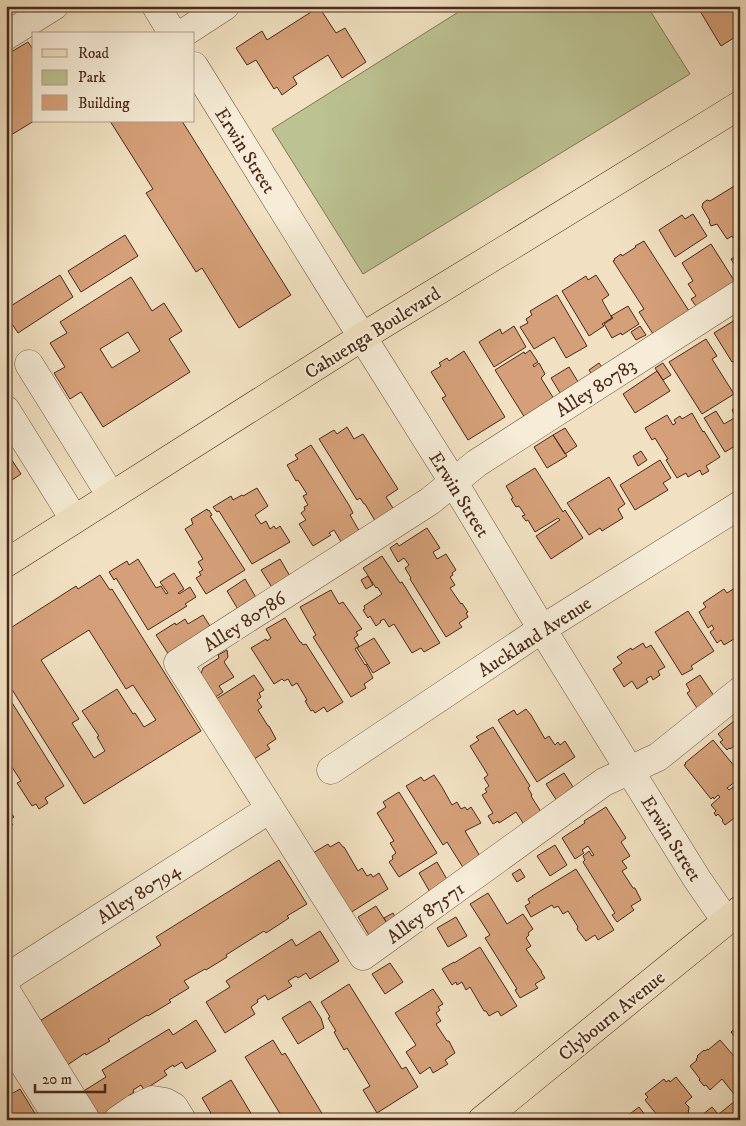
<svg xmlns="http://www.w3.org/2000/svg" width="746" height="1126" font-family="'IM FELL DW Pica',serif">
<rect width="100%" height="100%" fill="#f1e1c2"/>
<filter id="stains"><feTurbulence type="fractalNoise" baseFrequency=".004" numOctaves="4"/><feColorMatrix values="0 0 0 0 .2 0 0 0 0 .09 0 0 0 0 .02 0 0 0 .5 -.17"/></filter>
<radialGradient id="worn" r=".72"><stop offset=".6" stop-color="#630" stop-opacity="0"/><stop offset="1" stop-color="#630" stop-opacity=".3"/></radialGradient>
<!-- green -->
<path fill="#bcc292" stroke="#837655" d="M468,6H647L690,74L363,274L272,129Z"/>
<!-- building -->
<path fill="#d5a079" stroke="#4a2918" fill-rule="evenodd" d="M697,6H740V34L721,46Z
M319,7L336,33L345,28L366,62L342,78L328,55L293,77L297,84L282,95L277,87L274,89L256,60L247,65L236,48L262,31L267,40Z
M28,42L34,51V121L6,138V55Z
M110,121H182L291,295L239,328L202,268L196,272L146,193L153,189Z
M740,177V232L737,234V235L733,238L732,236L727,239L717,224L711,226L709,222L710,221L702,207L703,203L707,200L710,201L736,185L735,182L736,181L735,180Z
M693,214L707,236L675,257L659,230L682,215L685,219Z
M125,235L138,256L81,292L68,271Z
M644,241L689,311L653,334L639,312L644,309L613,261L615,260L614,259L621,254L622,256L636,247L635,246Z
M711,244L737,285L698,309L691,299L696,296L688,284L693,281L682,263Z
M740,254V274L731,259Z
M60,275L73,297L18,333L6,315V309Z
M596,275L609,295L602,300L612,318L602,324L604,326L589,336L562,291L586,276L588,280Z
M131,277L152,311L164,303L182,331L169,339L190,372L103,427L81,392L70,399L54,373L65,367L50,343L67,333L60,322ZM128,332L140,351L112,368L100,349Z
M557,295L587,346L566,358L554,337L534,349L520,327L528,323L526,319L532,315L530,311Z
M628,306L639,324L622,335L621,333L612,338L604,324L613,318L611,316Z
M735,320L737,323L740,321V372L733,361L732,362L714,333Z
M6,321L11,329L6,332Z
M514,326L526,347L494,367L479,342L500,329L502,334Z
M640,326L646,335L636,340L631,332Z
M706,339L717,356L712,359L734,394L702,414L669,362Z
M530,350L538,362L533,365L534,367L539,363L545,374L541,378L554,399L525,418L495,370L524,352L525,354Z
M464,351L505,417L468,440L442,398L446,396L431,372L441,366L439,363L447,358L449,361Z
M599,363L605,371L594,378L589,370Z
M663,363L671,375L663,380L655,368Z
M569,367L580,385L562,396L551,378Z
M657,371L670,391L635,413L623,394Z
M738,406L740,408V443L725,452L704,418L716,411L724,424L736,417L732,410Z
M692,413L703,432L704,431L720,457L706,466L709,471L702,475L700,470L688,477L686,473L677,478L666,460L668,459L655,438L652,440L645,428L667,415L673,425L676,423L674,420L680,416L682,419Z
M347,427L354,439L363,434L398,489L386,497L396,513L377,524L365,504H364L360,498L357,500L319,439L334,430L337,434Z
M565,428L577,446L565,454L553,435Z
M553,435L567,456L547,468L534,447Z
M311,445L349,505L353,513L350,515L361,534L343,545L334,530L329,533L331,535L313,546L299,524L306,520L301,513L305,510L304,507L308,505L303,496L307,494L298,480L296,481L287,465L298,459L295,455Z
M6,451L21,474L6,484Z
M641,451L647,460L638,466L633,456Z
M660,460L671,478L663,483L668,490L635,510L620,485Z
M535,468L563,512L565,510L583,538L551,559L536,536L560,520L558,518L535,532L528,520L526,521L522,516L525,515L519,506L516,507L511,499L513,498L506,486Z
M609,477L625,504L618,509L623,518L602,531L600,528L589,535L567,503Z
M257,488L268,506L255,515L261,524L266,521L270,529L274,526L276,529L280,526L290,542L252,564L219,511L217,512L213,507L231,496L233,500L242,495L243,496Z
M207,509L208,511L209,510L212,515L210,516L245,570L206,594L196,578L201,575L199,572L203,570L198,562L203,559L185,529L193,524L191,519Z
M427,528L440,548L433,552L437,559L446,554L456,570L452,573L453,575L450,577L455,585L450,588L461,604L462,603L468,612L466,613L468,617L459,623L462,627L446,637L410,579L411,578L405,568L409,565L404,558L398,562L390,548L397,543L399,546Z
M382,556L400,583L402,582L440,643L424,652L421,648L412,653L394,624L389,627L384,619L380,621L381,622L376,626L370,616L368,618L363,610L365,609L364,606L382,594L377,587L376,588L363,568Z
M138,559L156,588L161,586L166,594L168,593L160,582L174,573L184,589L178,593L179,594L190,587L196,597L185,604L187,606L148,630L116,578L114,580L109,572L127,561L129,565Z
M280,559L291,578L273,589L261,570Z
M100,575L110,590L112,589L201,731L84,804L6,680V634L10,631L9,629L76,586L78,589ZM89,630L126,689L133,685L156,720L144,727L135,713L133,714L117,689L82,711L99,736L97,737L105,751L94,758L72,723L79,719L41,660Z
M368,576L373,585L366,589L361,580Z
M245,579L257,599L239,611L227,591Z
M738,586L740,589V633L738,634L739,636L724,645L721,640L717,643L710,632L714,629L712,625L708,628L699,612L706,607L703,603L724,589L727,593Z
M331,590L339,604L343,602L362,629L356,632L358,635L354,638L359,646L355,649L365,665L366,664L373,678L364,684L366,688L351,697L313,637L316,635L300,607Z
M688,611L714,651L691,666L693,669L682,675L655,632Z
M203,615L213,631L169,655L156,635L175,623L176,625L185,619L188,624Z
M285,618L300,642H301L303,645L306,644L343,702L327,712L324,707L315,713L313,710L311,711L305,701L307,700L297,683L292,686L288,679L284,681L282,679L274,684L251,648L266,639L267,641L271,638L266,629Z
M374,638L390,663L373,673L357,648Z
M643,643L646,648L651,645L665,667L658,671L660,675L653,680L651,676L646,679L648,682L637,689L632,681L624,687L613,669L622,663L617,657L631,648L632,650Z
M227,650L228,657L224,662L234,677L219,686L223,692L211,700L199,679L203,668L219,658L218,655Z
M254,675L264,690L259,693L261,697L257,700L262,707L258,710L268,726H269L276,739L267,745L270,749L254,759L216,699Z
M700,675L716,699L699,711L687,693L690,691L686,684Z
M6,693L64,786L45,798L48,803L39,809L36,804L32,806L17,783L21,781L6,758Z
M526,709L531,715L545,739L549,736L555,745L558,742L560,745L565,741L575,757L537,782L498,720L514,710L517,715Z
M734,721L740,728V742L730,749L729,748L727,750L720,742L723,740L718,734Z
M493,727L530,786L528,788L532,795L531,796L543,815L525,826L516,812L499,823L498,821L493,824L488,816L493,813L482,795L487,792L485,789L489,786L484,778L488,775L470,746L479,740L476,737Z
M713,740L740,773V778L727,788L729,790L740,782V819L737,816L725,825L722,821L723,820L718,814L716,816L714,813L716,811L711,805L720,797L718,795L714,799L713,797L711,799L684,765L686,764L685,763Z
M564,773L577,793L559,804L546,784Z
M434,775L442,787L452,805L457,802L461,809L465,807L467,810L471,807L481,823L465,831L481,858L464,869L447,842L443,845L406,786L421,777L424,781Z
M399,792L437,853L399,877L389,862L393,859L392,856L396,853L390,843L394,841L377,813L386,807L383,802Z
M6,806L14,817L10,820L13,825L6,830Z
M606,807L626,838L621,842L630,856L622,861L627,868L622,871L633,888H635L641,900L631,906L634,910L617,922L612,915L615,913L583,862L585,860L583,856L589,851L592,856L594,855L588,846L582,850L584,853L575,859L562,838L585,823L584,821Z
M339,842L343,847H344L358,871L362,868L367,876L371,874L373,877L379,873L388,889L350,913L313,853L328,844L330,847Z
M555,845L567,865L550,876L537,856Z
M279,860L307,904L287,916L289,918L266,933L264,931L226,955L227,957L206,970L205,969L184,981L189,988L169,1000L171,1002L148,1016L147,1015L108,1039L110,1041L86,1055L85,1053L66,1066L38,1022L161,945L156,937Z
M437,862L449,883L431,894L419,873Z
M520,869L525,877L517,882L512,874Z
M576,869L614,930L598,940L595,935L586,941L577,929L578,927L568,911L563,914L558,906L554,908L552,905L531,917L525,906L530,903L528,899L533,896H532Z
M488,893L507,924L523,914L533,929L528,933L529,935L526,938L531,946L526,949L542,972H541L545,978L535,984L538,988L520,998L515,990L517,989L485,938L490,935L470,904Z
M376,906L388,925L370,937L358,917Z
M393,913L398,922L390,927L384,918Z
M456,917L467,936L448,947L437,928Z
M320,931L339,961L310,979L306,973L298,978L296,976L288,981L292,986L268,1000L265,995L257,1000L258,1002L251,1007L255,1014L225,1033L206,1002L230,987L226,981L292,939L296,946Z
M480,947L517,1006L501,1016L498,1011L489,1016L486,1011H484L470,987L466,990L462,982L457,985L456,982L452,985L442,969L454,962V963Z
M390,963L403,982L385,994L372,974Z
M349,984L402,1069L406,1067L418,1087L377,1113L363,1090L370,1086L347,1048L344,1050L334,1032L336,1031L328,1018L330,1017L321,1002Z
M433,989L443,1004L438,1007L440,1010L436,1013L441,1021L436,1024L447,1041H449L455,1053L445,1060L448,1064L433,1073L430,1067L420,1074L406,1052L416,1045L395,1013Z
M310,1001L321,1018L324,1028L298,1044L282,1018Z
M196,1020L216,1051L186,1069L182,1062L174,1067L173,1065L164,1071L167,1075L144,1090L141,1085L133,1090L134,1092L127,1097L131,1104L105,1120H99L82,1092L106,1077L102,1070L169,1029L173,1035Z
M740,1025V1043L731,1032Z
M273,1040L282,1055L285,1053L326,1120H284L245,1057Z
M720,1040L740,1063V1089L734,1094L722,1079L710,1090L706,1085L704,1086L699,1080L700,1079L690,1066L697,1060L696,1059L698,1057L697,1056L704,1050L705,1051L708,1049V1050Z
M676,1077L692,1097L685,1103L689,1107L688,1115L683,1118L684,1120H661L645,1100L648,1097L645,1094L664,1079L666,1082L669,1080L670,1082Z
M231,1080L255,1120H212L209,1115L211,1113L202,1098Z
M20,1089L39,1120H6V1097Z
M735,1101L740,1107V1120H724L719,1114Z
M639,1107L649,1120H622L627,1116Z
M712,1107L723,1120H696Z"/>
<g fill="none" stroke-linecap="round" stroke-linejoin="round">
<!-- minor casing -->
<g stroke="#745742" stroke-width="29">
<path id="minor" d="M156,6L173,34
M182,34L225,6
M6,36L54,6
M194,66L329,284L454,483L542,629L697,879L726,921
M740,294L477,463L430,501L178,663L363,956L604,782L658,757L740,691
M29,364L111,496
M6,410L74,519
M331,770L542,629L740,505
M6,978L270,809
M6,991L86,1120
M6,1036L59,1120
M118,1120L134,1109L153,1100L165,1102L174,1107L182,1120"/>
</g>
<!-- major casing -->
<g stroke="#4a2918" stroke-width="29">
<path id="major" d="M6,563L362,337L511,246L740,105
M482,1120L740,910"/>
</g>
<!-- minor -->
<use href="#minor" stroke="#f6ecd7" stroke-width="28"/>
<!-- major -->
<use href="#major" stroke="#f1e1c2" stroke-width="28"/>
</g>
<g text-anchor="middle" stroke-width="4.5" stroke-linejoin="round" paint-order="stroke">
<!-- street labels -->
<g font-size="19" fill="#4a2918" stroke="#f6ecd7">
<text transform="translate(246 150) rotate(58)" y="7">Erwin Street</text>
<text transform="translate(372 332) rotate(-32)" y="7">Cahuenga Boulevard</text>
<text transform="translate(595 387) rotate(-33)" y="7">Alley 80783</text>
<text transform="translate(460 494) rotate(58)" y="7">Erwin Street</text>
<text transform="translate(244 621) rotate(-33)" y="7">Alley 80786</text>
<text transform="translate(534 636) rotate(-33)" y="7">Auckland Avenue</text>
<text transform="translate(672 838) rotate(58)" y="7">Erwin Street</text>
<text transform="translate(138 893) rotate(-33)" y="7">Alley 80794</text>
<text transform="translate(425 912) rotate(-36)" y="7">Alley 87571</text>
<text transform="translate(611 1015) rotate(-39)" y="7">Clybourn Avenue</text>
</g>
</g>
<!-- margin -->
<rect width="746" height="1126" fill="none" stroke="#f1e1c2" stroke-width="25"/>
<rect x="8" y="8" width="731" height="1111" fill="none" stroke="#4a2918" stroke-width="2.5"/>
<rect x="12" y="12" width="721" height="1101" fill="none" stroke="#4a2918"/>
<!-- legend -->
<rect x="32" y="32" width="162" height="90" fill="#f6ecd7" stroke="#b19e8b"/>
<rect x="42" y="49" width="25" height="8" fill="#f1e1c2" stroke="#b19e8b"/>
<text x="78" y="58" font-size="15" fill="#4a2918">Road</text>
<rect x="42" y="70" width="25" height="15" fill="#bcc292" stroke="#b19e8b"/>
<text x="78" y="82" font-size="15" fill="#4a2918">Park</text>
<rect x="42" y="95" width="25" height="15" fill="#d5a079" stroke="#b19e8b"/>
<text x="78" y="108" font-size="15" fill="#4a2918">Building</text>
<!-- scale -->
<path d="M35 1084v8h70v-8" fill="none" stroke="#4a2918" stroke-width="2.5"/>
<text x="42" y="1084" font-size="15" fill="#4a2918" stroke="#f6ecd7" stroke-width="4" paint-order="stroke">20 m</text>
<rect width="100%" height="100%" filter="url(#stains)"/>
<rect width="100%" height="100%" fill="url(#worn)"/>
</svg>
